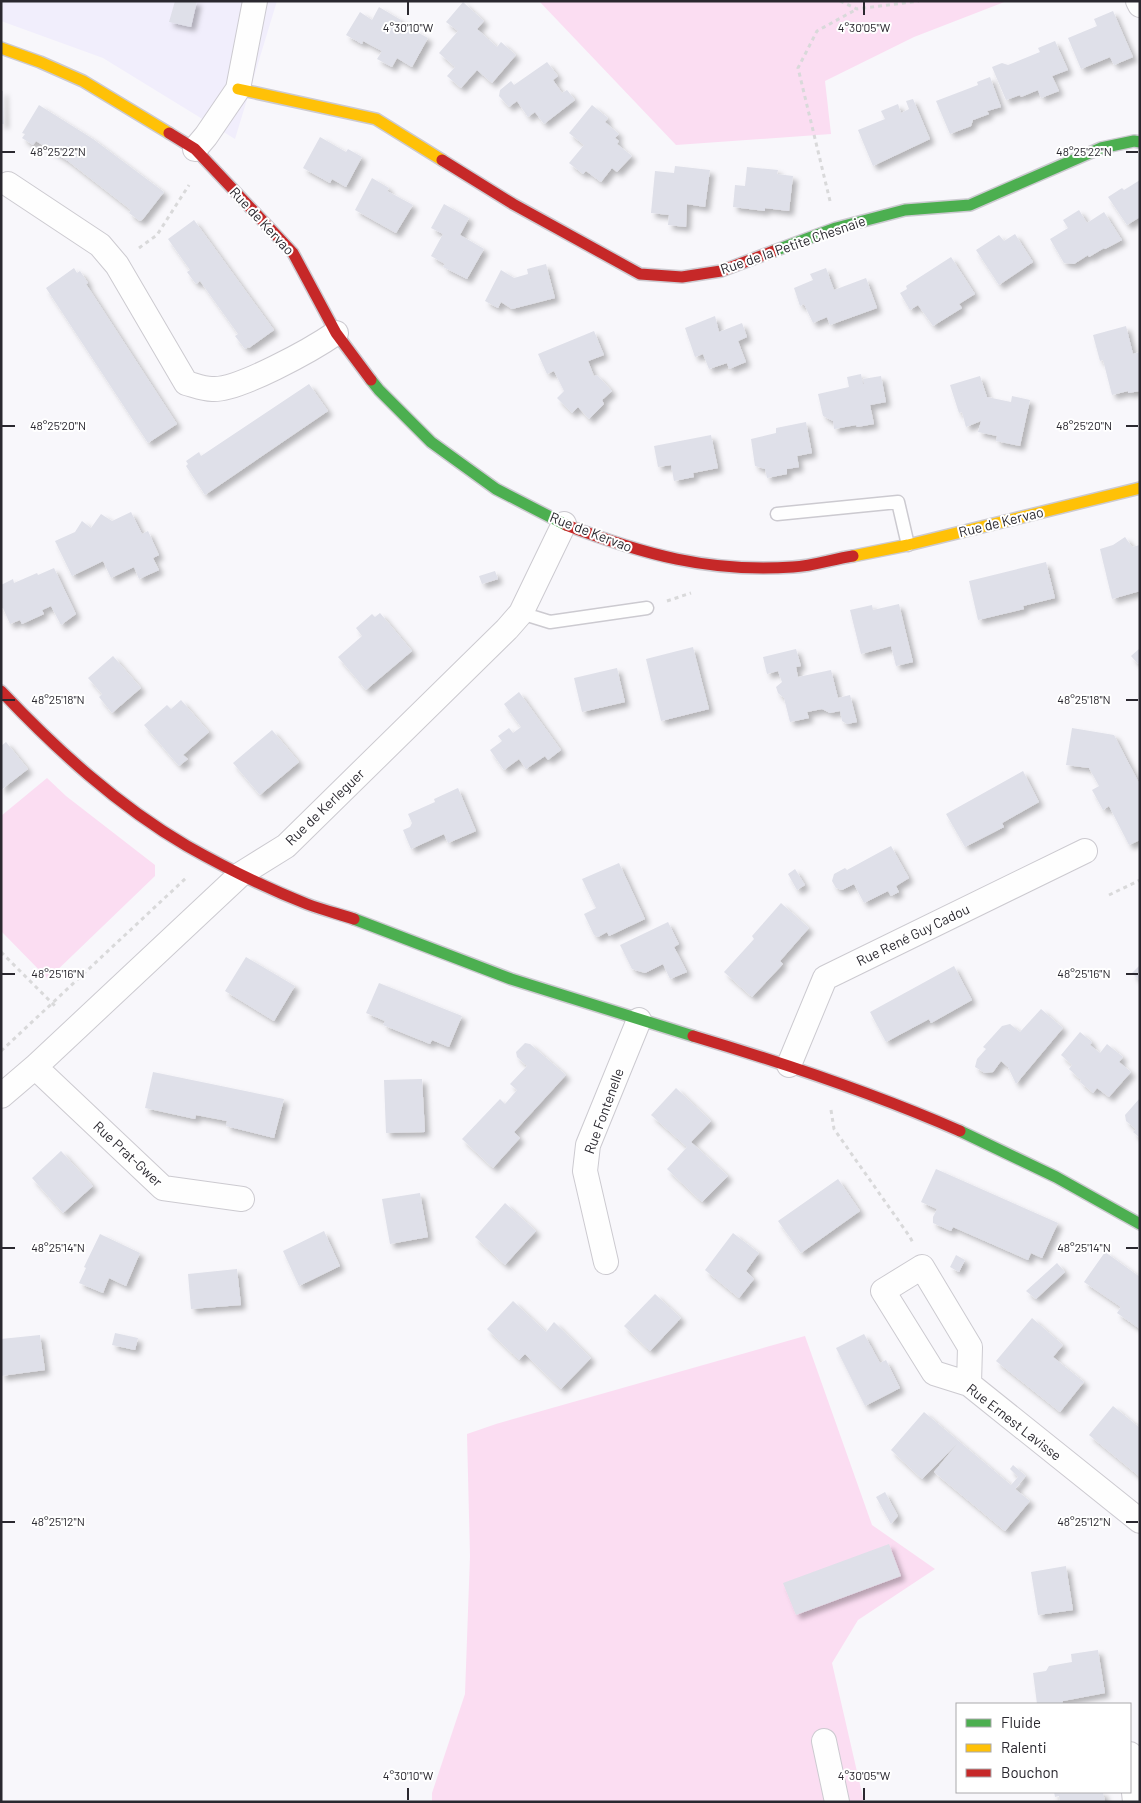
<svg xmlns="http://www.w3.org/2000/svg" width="1141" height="1803" font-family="Barlow,sans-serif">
<defs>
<filter id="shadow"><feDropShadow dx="4.5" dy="4.5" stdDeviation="2.5" flood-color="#0004"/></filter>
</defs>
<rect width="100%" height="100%" fill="#f8f7fb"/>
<!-- built -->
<path fill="#f1eefc" d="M1,1H277L235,139L103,58L1,21Z"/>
<!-- green -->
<path fill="#fbddf2" d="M539,1H1007L914,37L825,81L831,134L676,145Z
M47,778L66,796L155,865V876L48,979L1,931V816Z
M805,1336L872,1525L935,1569L858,1620L832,1663L864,1802H432V1793L465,1694L470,1556L467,1434L496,1424Z"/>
<!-- building -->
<path fill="#dfe0e9" filter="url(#shadow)" d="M175,1H197L191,27L169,22Z
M463,2L484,21L477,29L497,47L501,42L516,55L492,83L477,70L461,88L447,76L455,67L439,53L458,31L446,22Z
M379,7L401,20L400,23L428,38L412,67L397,58L392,67L377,59L382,51L363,41L362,44L346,35L360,12L372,20Z
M1113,11L1133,57L1114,65L1110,57L1081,69L1068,38L1097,26L1094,19Z
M1055,41L1068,70L1052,76L1059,91L1041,98L1038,90L1021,97L1020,95L1006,100L992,67L1002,63L1008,65L1040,52L1038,48Z
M547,62L558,76L553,80L562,93L567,90L575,100L544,124L535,112L528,117L517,101L509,107L499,96L500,90L511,81L514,85Z
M990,77L1001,107L987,111L989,114L973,120L971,126L950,134L936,101L978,85L977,82Z
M1,91H3L4,124H1Z
M913,99L930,139L873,166L858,130L885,119L881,111L898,104L901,113L909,109L906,101Z
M39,105L93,139L164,192L143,219L140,221L129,213L131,210L68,161L36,141L33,145L22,138L25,134L22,133Z
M592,105L608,118L605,122L619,134L615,138L619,141L617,144L632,156L617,172L612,168L601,182L586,171L583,174L569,163L584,145L569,133Z
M320,137L346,152L348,149L362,157L346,187L332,179L330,183L303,168Z
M675,166L710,170L705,207L687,204L686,227L668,225L669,215L651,213L655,171L674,173Z
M747,167L778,170L777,174L793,176L789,211L765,208V211L733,207L735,185L745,186Z
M372,178L389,188L387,191L413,205L396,233L355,210Z
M1140,180V217L1127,225L1108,197L1122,188L1124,190Z
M444,204L469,218L460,235L484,249L467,279L443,267L445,264L431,256L443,234L431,228Z
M1079,210L1087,223L1104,212L1122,240L1105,249L1104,248L1089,257L1088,255L1074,264L1064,263L1050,239L1068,228L1063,220Z
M194,220L274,330L249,348L248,347L245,349L235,336L238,334L200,281L196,284L187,272L190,270L168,239Z
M1015,234L1033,262L999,285L976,250L999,235L1004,241Z
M951,257L975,294L959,304L962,308L933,326L918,305L910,310L900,293L907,289L906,286Z
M546,264L555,298L512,309L501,302L498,308L485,301L501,270L514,278L528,274L527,269Z
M74,268L77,273L80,271L88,283L86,284L177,424L148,443L46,288Z
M826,268L834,290L866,278L877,308L830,325L827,317L813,323L804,304L800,306L794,288L813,280L810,274Z
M715,316L719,332L742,323L747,337L738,341L746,362L729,369L727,363L709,369L703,354L695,357L685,328Z
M1126,326L1133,354L1140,352V391L1128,393V391L1112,395L1103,360L1100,361L1093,335Z
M594,331L604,355L588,361L594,376L597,375L612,391L602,400L604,404L589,419L578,407L572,413L557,398L564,391L554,371L547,374L538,354Z
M861,374L863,384H864L863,379L881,376L886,402L870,405L874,424L857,427L856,425L834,429L833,421L823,416L818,394L849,387L847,377Z
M980,376L987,397L1011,402L1012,396L1030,400L1020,446L996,441L997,436L978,432L981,421L966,427L962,412L959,413L950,385Z
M309,384L328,411L205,495L186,466L188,464L186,461L199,452L201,456Z
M806,422L812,453L797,456L799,467L787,469V474L767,478L765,469L755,466L751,439L776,433V428Z
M711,435L718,468L693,473L694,477L674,481L671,465L658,467L654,446Z
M131,512L142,534L148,531L159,555L153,558L159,570L139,579L134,567L111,578L103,561L72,576L55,541L75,532L82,521L91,528L101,514L112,521Z
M1125,537L1132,547L1140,545V591L1112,599L1100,549L1113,545Z
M1046,562L1055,598L1023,606L1024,609L978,620L969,581Z
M54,568L76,614L61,625L51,606L42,610L44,614L22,624L20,620L10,624L3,608L1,609V585L13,579L14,583L37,573L38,575Z
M495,571L498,579L482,584L479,576Z
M899,604L913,662L896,666L891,646L861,654L850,610L872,605L873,610Z
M380,613L412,651L366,690L338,657L362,636L356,628L372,614L375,617Z
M693,647L709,709L661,721L646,659Z
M1140,648V663L1138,664L1131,656Z
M796,649L801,666L796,667L798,677L831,670L838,698L850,695L857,722L847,724L842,721L840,711L830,713L822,709L807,712L809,718L790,722L784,698L778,693L776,687L782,682L778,671L767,674L763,657Z
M113,656L141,688L112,713L99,697L102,694L88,678Z
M617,668L625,702L582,712L574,678Z
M519,692L561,750L548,760L545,756L526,769L519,759L504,770L490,750L502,741L498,736L509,728L513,733L521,727L504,704Z
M181,700L209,732L183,755L188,759L179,766L144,725L167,705L171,709Z
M1072,728L1114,735L1140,785V840L1129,845L1109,806L1103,810L1092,790L1099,786L1089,768L1066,765Z
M272,730L299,762L260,795L233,763Z
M6,742L28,769L1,790V746Z
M1023,771L1039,802L1002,823L1004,827L965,847L946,814Z
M458,788L476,831L448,843L444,834L411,849L403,830L410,827L412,823L408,814L435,802L434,799Z
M891,846L909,878L896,886L899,892L891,896L888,891L864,903L854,884L842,890L836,888L832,881L834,874L845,868L847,870Z
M619,863L645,919L609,936L607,932L598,937L594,935L584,914L596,908L582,879Z
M795,869L805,885L797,890L788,874Z
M781,903L809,928L780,961L783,964L752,997L724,972L754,939L752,936Z
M668,922L679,944L674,947L687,972L670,979L663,964L645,973L632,969L620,945Z
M246,957L295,986L274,1021L225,991Z
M1140,965V981L1132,973Z
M954,966L972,1000L931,1023L929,1019L886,1042L870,1012Z
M379,983L462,1016L449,1047L432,1040L430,1044L383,1025L385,1021L366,1013Z
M1041,1009L1063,1028L1016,1084L1008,1067L1001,1061L993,1072L985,1073L975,1067L977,1059L986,1049L983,1047L1002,1026L1010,1024L1020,1032Z
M1080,1032L1092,1042L1090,1045L1100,1053L1107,1044L1123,1057L1119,1062L1131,1072L1109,1097L1097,1088L1093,1093L1080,1082L1081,1080L1069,1069L1072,1065L1061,1055Z
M525,1043L530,1044L566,1075L514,1132L520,1138L493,1168L462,1139L500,1099L505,1104L517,1090L510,1084L527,1066L517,1057L516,1052Z
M153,1072L284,1099L274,1138L226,1126L227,1121L196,1115L195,1119L145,1108Z
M422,1079L425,1132L386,1133L384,1080Z
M676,1088L711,1121L691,1142L728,1176L702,1202L667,1169L687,1147L651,1115Z
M1140,1098V1138L1133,1132L1136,1129L1126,1121L1125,1115Z
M61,1151L93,1186L63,1213L32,1178Z
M936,1169L1058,1223L1042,1258L1031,1253L1028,1260L953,1227L951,1231L933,1223V1217L937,1209L921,1202Z
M838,1179L860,1211L801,1253L778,1221Z
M420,1193L428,1237L390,1244L382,1199Z
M505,1203L536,1231L505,1265L475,1237Z
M324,1231L340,1266L299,1286L283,1251Z
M733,1233L759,1253L746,1271L754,1279L739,1298L705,1270Z
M100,1234L140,1253L126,1286L109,1278L103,1293L79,1283L86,1268L84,1267Z
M1105,1252L1140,1277V1329L1117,1313L1121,1307L1084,1282Z
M956,1255L965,1260L959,1272L950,1267Z
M1057,1263L1065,1272L1036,1299L1026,1291Z
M237,1269L241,1305L191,1309L188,1274Z
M655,1294L681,1318L650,1351L624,1326Z
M513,1301L546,1332L554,1322L591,1358L561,1389L525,1354L519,1360L487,1329Z
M1032,1318L1063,1345L1053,1357L1084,1382L1060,1412L996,1361Z
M115,1333L138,1338L135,1350L112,1345Z
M864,1334L880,1363L886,1360L900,1388L865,1406L836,1348Z
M40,1335L45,1370L1,1376V1339Z
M1113,1406L1140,1428V1477L1089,1435Z
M924,1412L1011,1485L1018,1477L1010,1469L1013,1465L1026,1476L1015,1489L1030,1501L1005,1531L934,1472L957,1444L922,1479L891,1450Z
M885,1492L898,1516L891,1524L876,1497Z
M889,1544L901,1576L796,1615L783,1583Z
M1066,1566L1073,1610L1038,1615L1031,1572Z
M1098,1650L1105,1693L1063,1701L1062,1704H1037L1033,1673L1046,1671L1049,1666L1072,1662L1071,1654Z
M1054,1792H1103L1105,1802H1060L1059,1796L1055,1797Z"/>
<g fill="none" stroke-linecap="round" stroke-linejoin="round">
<!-- lane casing -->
<g stroke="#cccad0" stroke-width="15">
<path id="lane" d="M777,514L898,502L908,545
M521,613L550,622L647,608"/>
</g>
<!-- street casing -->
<g stroke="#cccad0" stroke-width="26">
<path id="street" d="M1138,1L1140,5
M195,149L206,136L238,89L255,1
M8,184L100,245L117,265L186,383C194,385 203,389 212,389C238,391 313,349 336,333
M789,1065L825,978L1085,851
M35,1067L163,1188L242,1199
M1,1096L35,1067L241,874L286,846L507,629L521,613L564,524
M606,1262L585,1171L588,1145L639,1020
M969,1384L970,1347L922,1267L883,1291L934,1373L969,1384L1140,1521
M824,1741L837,1802
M1130,1754L1135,1802"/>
</g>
<!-- fast casing -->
<g stroke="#cccad0" stroke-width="14">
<path id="fast" d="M774,251L836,228L905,210L970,205L1101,148L1134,141L1140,142
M371,380L379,390L431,442L496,489L566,525
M354,919L511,979L693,1036
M960,1131L1056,1177L1140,1224"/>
</g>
<!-- slow casing -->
<g stroke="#cccad0" stroke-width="14">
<path id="slow" d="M1,48L40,62L83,81L169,133
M238,89L376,119L442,160
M853,556L908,545L1140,488"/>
</g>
<!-- jam casing -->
<g stroke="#cccad0" stroke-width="14">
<path id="jam" d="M169,133L195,149L293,253L336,333L371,380
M442,160L513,204L640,274L682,277L721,271L774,251
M566,525C643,554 709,573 793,567C813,566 833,559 853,556
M1,691C57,750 117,805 187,846C226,868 266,888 307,904C323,910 339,914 354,919
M693,1036C784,1063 873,1093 960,1131"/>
</g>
<!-- path -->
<path stroke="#d9d9da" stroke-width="3" stroke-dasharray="4 4" stroke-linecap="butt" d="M840,1L857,9L919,1
M830,201L798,68L817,31L857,9
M139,248L157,235L189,185
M667,601L691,593
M1109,895L1140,880
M1,952L57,1008
M1,1051L186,878
M831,1110L834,1129L910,1237L913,1243"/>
<!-- lane -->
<use href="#lane" stroke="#fefefe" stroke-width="12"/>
<!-- street -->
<use href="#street" stroke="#fefefe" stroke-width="24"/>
<!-- fast -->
<use href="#fast" stroke="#4caf50" stroke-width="11"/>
<!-- slow -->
<use href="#slow" stroke="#ffc107" stroke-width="11"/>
<!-- jam -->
<use href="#jam" stroke="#c62828" stroke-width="11"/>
</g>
<!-- ticks -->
<path fill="none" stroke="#2a282f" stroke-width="2" d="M408,2V15M864,2V15M2,152H15M1126,152H1138M2,426H15M1126,426H1138M2,700H15M1126,700H1138M2,974H15M1126,974H1138M2,1248H15M1126,1248H1138M2,1522H15M1126,1522H1138M408,1788V1800M864,1788V1800"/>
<g text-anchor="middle" stroke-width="4" stroke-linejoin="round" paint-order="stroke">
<!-- street labels -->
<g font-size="14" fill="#2a282f" stroke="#fff">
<text transform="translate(262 221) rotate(47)" y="5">Rue de Kervao</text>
<text transform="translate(793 245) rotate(-19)" y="5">Rue de la Petite Chesnaie</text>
<text transform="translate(1001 522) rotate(-14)" y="5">Rue de Kervao</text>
<text transform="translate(591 532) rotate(21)" y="5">Rue de Kervao</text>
<text transform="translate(325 807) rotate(-44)" y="5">Rue de Kerleguer</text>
<text transform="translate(913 935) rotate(-26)" y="5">Rue René Guy Cadou</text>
<text transform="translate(604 1111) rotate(-70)" y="5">Rue Fontenelle</text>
<text transform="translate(128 1154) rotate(43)" y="5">Rue Prat-Gwer</text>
<text transform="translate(1014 1422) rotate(38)" y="5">Rue Ernest Lavisse</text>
</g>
</g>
<g font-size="12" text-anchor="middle" fill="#2a282f" stroke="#fff" stroke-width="4" stroke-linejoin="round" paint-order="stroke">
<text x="408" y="32">4°30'10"W</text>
<text x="864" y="32">4°30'05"W</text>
<text x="58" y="156">48°25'22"N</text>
<text x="1084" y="156">48°25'22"N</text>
<text x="58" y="430">48°25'20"N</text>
<text x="1084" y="430">48°25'20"N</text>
<text x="58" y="704">48°25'18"N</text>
<text x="1084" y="704">48°25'18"N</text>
<text x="58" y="978">48°25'16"N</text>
<text x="1084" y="978">48°25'16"N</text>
<text x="58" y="1252">48°25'14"N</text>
<text x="1084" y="1252">48°25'14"N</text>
<text x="58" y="1526">48°25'12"N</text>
<text x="1084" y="1526">48°25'12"N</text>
<text x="408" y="1780">4°30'10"W</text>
<text x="864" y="1780">4°30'05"W</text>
</g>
<!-- border -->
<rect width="1141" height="1803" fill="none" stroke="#2a282f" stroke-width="5"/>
<!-- legend -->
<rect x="956" y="1703" width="175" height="90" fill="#ffffff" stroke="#aaa9ac"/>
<rect x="966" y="1719" width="25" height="8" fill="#4caf50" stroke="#aaa9ac"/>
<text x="1001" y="1728" font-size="15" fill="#2a282f">Fluide</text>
<rect x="966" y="1744" width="25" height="8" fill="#ffc107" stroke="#aaa9ac"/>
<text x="1001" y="1753" font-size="15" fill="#2a282f">Ralenti</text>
<rect x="966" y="1769" width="25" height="8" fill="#c62828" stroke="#aaa9ac"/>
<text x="1001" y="1778" font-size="15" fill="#2a282f">Bouchon</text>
</svg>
